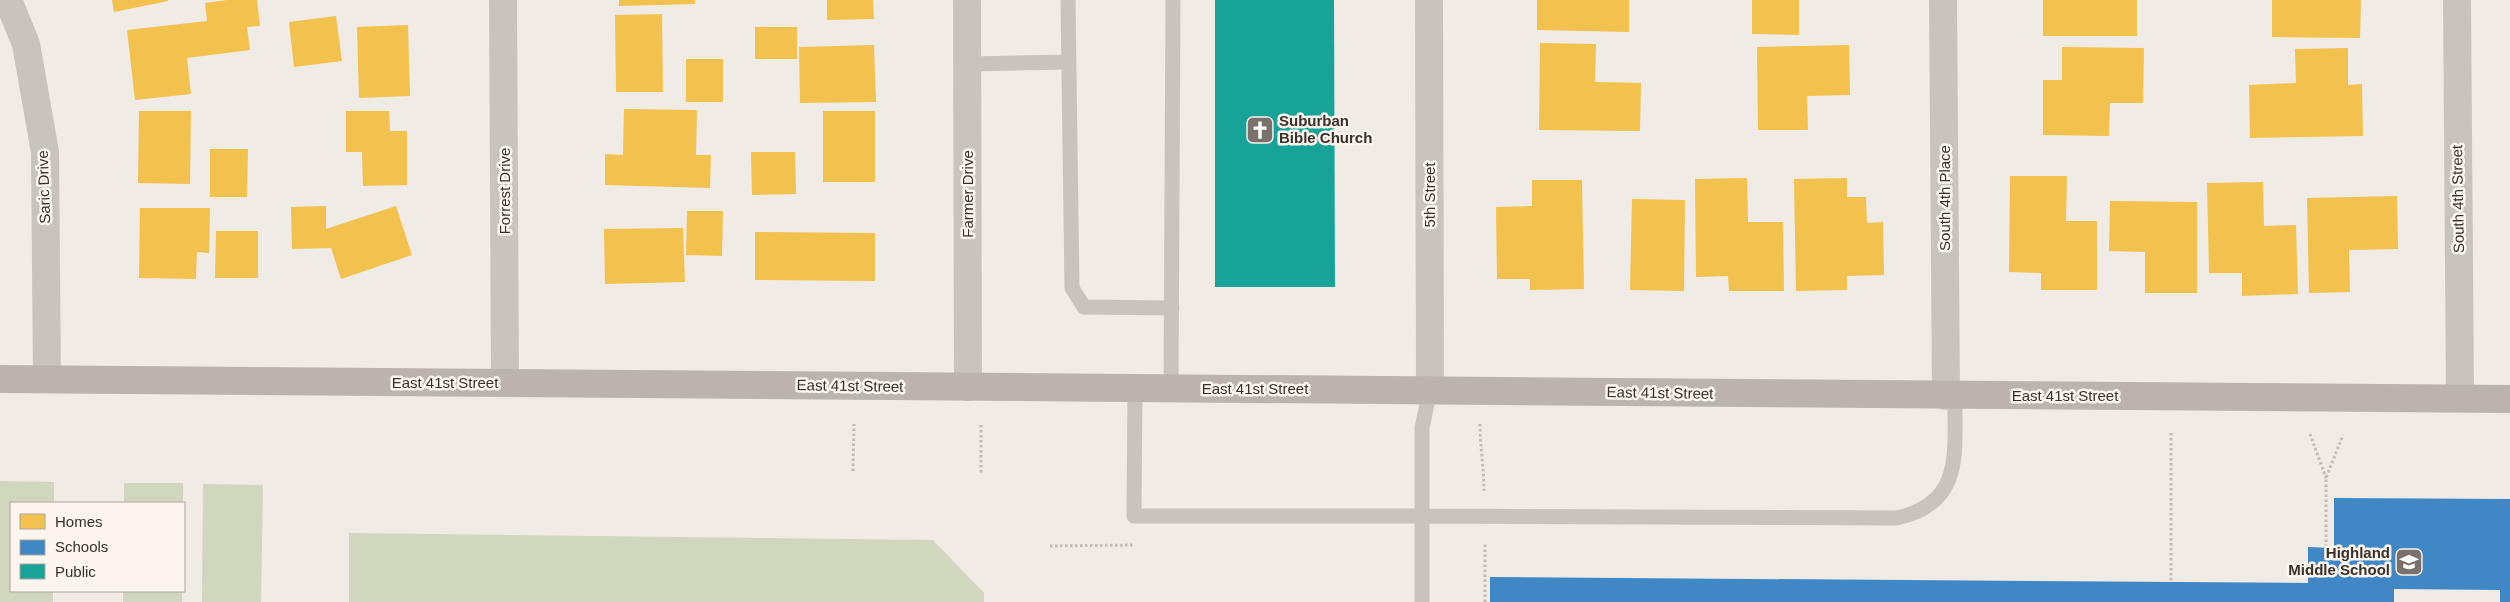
<svg xmlns="http://www.w3.org/2000/svg" width="2510" height="602" font-family="Arial,sans-serif">
<rect width="100%" height="100%" fill="#f0ebe5"/>
<!-- green -->
<path fill="#d1d6bf" d="M0,481L54,482V503H11V591H53V602H0Z
M124,483H183V503H124Z
M203,484L263,485L261,602H202Z
M349,533L933,540L984,593V602H349Z
M123,591H182V602H123Z"/>
<!-- homes -->
<path fill="#f2c14e" d="M112,0H168V1L114,12Z
M227,0H257L260,26L247,27L250,50L187,58L191,94L135,100L127,30L207,21L205,3Z
M619,0H695V4L619,6Z
M827,0H873L874,19L827,20Z
M1537,0H1629V32L1537,30Z
M1752,0H1799V35L1752,34Z
M2043,0H2137V36H2043Z
M2272,0H2361L2360,38L2272,37Z
M662,14L663,92H616L615,15Z
M336,16L342,61L294,67L289,22Z
M408,25L410,96L359,98L357,27Z
M755,27H797V59H755Z
M1540,43L1596,44L1595,82L1641,83L1640,131L1539,130Z
M874,45L876,102L800,103L799,47Z
M1849,45L1850,95L1807,96L1808,130H1758L1757,47Z
M2062,47L2144,48L2143,103H2110L2109,136L2043,135V80H2062Z
M2348,48V85L2362,84L2363,136L2250,138L2249,85L2296,83L2295,49Z
M686,59H723V102H686Z
M624,109L697,110L696,155H711L710,188L605,185V154L623,155Z
M139,111H191L190,184L138,183Z
M346,111H389L390,131H407V185L363,186L362,152H346Z
M823,111H875V182H823Z
M210,149H248L247,197H210Z
M751,152H795L796,194L752,195Z
M2010,176H2067L2066,221H2097V290H2041V273L2009,272Z
M1747,178L1748,222H1783L1784,291H1729L1728,276L1696,277L1695,179Z
M1847,178V197H1866L1867,223L1883,222L1884,275L1847,276V290L1796,291L1794,179Z
M1532,180H1582L1584,289L1530,290V279H1497L1496,207L1532,206Z
M2263,182L2264,226L2296,225L2298,294L2242,296V273H2209L2207,183Z
M2397,196L2398,249L2349,250L2350,292L2309,293L2307,198Z
M1632,199L1685,200L1684,291L1630,290Z
M2110,201L2197,202V293H2145V252L2109,251Z
M326,206V229L396,206L412,255L341,279L331,248L292,249L291,207Z
M140,208H210L209,253L197,252L196,279L139,278Z
M687,211H723L722,256L686,255Z
M683,228L685,282L605,284L604,229Z
M216,231H258V278H215Z
M755,232L875,233V281L755,280Z"/>
<!-- schools -->
<path fill="#3f88c5" d="M2334,498L2510,499V602H2500V590L2394,589V602H1490V577L2308,583V547L2334,548Z"/>
<!-- public -->
<path fill="#17a398" d="M1215,0H1334L1335,287H1215Z"/>
<g fill="none" stroke-linecap="round" stroke-linejoin="round">
<!-- path -->
<path stroke="#c2bbb6" stroke-width="3" stroke-dasharray="2.5 2.5" stroke-linecap="butt" d="M1480,424C1480,447 1484,468 1484,491
M981,425V474
M2171,433V581
M2310,434L2326,478
M853,471L854,424
M1050,546L1134,545
M2326,547V478L2343,435
M1485,602V543"/>
<!-- lane -->
<path stroke="#c9c3be" stroke-width="15" d="M1068,0L1072,288L1084,307L1172,308
M968,64L1069,62
M1135,388L1134,516H1422V602
M1171,388L1173,0
M1430,390L1422,428V516L1897,518C1965,503 1954,451 1955,396"/>
<!-- street -->
<path stroke="#c9c3be" stroke-width="28" d="M8,0L26,44L45,152L47,379
M503,0L505,383
M967,0L968,387
M1429,0L1430,390
M1943,0L1946,396
M2457,0L2460,398"/>
<!-- secondary -->
<path stroke="#bab3ae" stroke-width="28" d="M0,379L2510,399"/>
</g>
<!-- icons -->
<defs>
<g id="church-square" transform="scale(1.4375)"><rect x="-9" y="-9" width="18" height="18" rx="4" fill="#7a716c" stroke="#fbf5ee"/><path d="M-1.2-6h2.4v3.5h3.3v2.4h-3.3V6h-2.4V-.1h-3.3v-2.4h3.3Z" fill="#fff"/></g>
<g id="school-square" transform="scale(1.4375)"><rect x="-9" y="-9" width="18" height="18" rx="4" fill="#7a716c" stroke="#fbf5ee"/><path d="M0-5L7-2L0 1L-7-2ZM-4 1L0 2.5L4 1V4Q0 6-4 4Z" fill="#fff"/></g>
</defs>
<g fill-rule="evenodd">
<use href="#church-square" x="1260" y="130"/>
<use href="#school-square" x="2409" y="562"/>
</g>
<g text-anchor="middle" stroke-width="5" stroke-linejoin="round" paint-order="stroke">
<!-- poi labels -->
<g font-size="15" font-weight="bold" fill="#3b302b" stroke="#fbf5ee" text-anchor="start">
<text x="1279" y="126">Suburban<tspan x="1279" dy="17">Bible Church</tspan></text>
<text x="2390" y="558" text-anchor="end">Highland<tspan x="2390" dy="17">Middle School</tspan></text>
</g>
<!-- street labels -->
<g font-size="15" fill="#3b302b" stroke="#fbf5ee">
<text transform="translate(44 187) rotate(-92)" y="5">Saric Drive</text>
<text transform="translate(505 191) rotate(-90)" y="5">Forrest Drive</text>
<text transform="translate(968 194) rotate(-90)" y="5">Farmer Drive</text>
<text transform="translate(1430 195) rotate(-90)" y="5">5th Street</text>
<text transform="translate(1945 198) rotate(-90)" y="5">South 4th Place</text>
<text transform="translate(2458 199) rotate(-91)" y="5">South 4th Street</text>
<text x="445" y="388">East 41st Street</text>
<text transform="translate(850 386) rotate(1)" y="5">East 41st Street</text>
<text x="1255" y="394">East 41st Street</text>
<text transform="translate(1660 393) rotate(1)" y="5">East 41st Street</text>
<text x="2065" y="401">East 41st Street</text>
</g>
</g>
<!-- legend -->
<rect x="10" y="502" width="175" height="90" fill="#fbf5ee" stroke="#aea6a0"/>
<rect x="20" y="514" width="25" height="15" fill="#f2c14e" stroke="#aea6a0"/>
<text x="55" y="527" font-size="15" fill="#3b302b">Homes</text>
<rect x="20" y="540" width="25" height="15" fill="#3f88c5" stroke="#aea6a0"/>
<text x="55" y="552" font-size="15" fill="#3b302b">Schools</text>
<rect x="20" y="564" width="25" height="15" fill="#17a398" stroke="#aea6a0"/>
<text x="55" y="577" font-size="15" fill="#3b302b">Public</text>
</svg>
